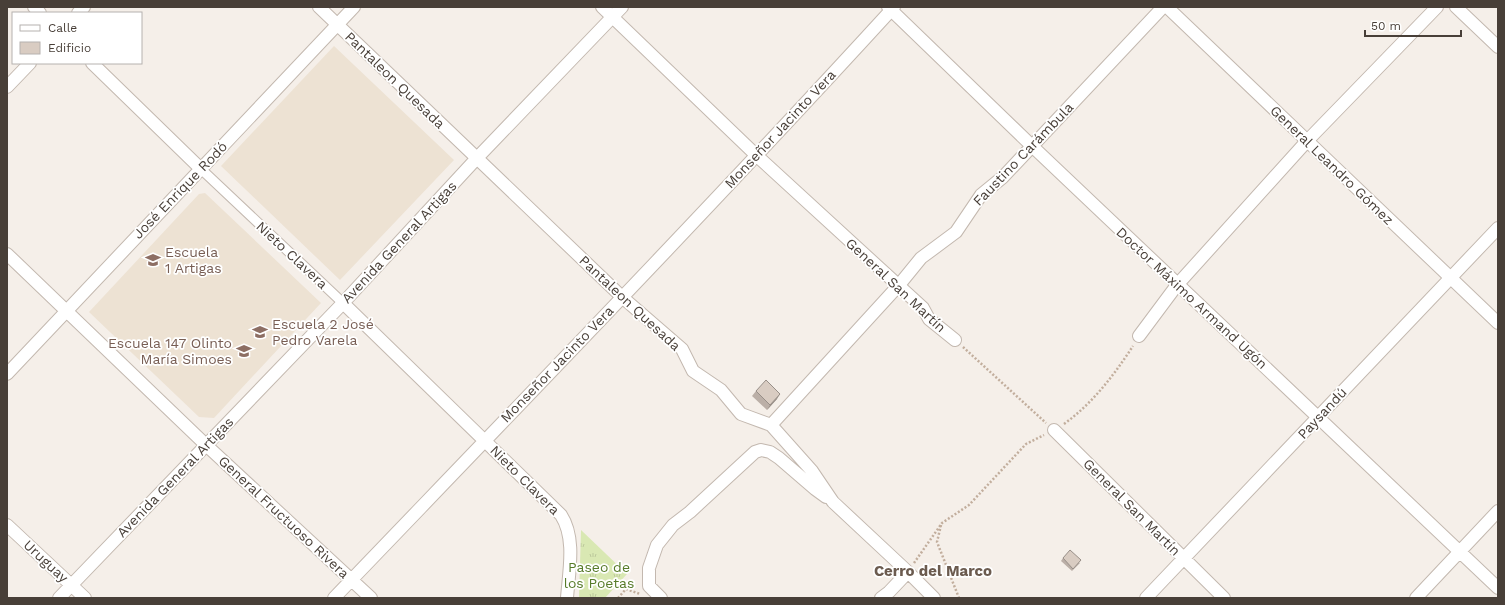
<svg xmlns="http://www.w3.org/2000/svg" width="1505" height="605" font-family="'Work Sans',sans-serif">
<defs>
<pattern id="park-tufts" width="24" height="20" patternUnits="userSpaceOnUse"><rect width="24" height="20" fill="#d9e8b3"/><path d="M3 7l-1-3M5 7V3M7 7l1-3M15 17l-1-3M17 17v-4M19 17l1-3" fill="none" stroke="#bcc89b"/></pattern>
</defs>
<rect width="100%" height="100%" fill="#f5efe9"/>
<!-- education -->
<path fill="#ede2d3" d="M334,46L454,160L340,280L221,166Z
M205,193L321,303L214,418L199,417L89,312L199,194Z"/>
<!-- park -->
<path fill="url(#park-tufts)" d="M581,530L627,574L605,598H579Z"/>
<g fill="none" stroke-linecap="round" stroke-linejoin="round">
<!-- pedestrian casing -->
<g stroke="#c3b8af" stroke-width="11">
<path id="pedestrian" d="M201,169L343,303"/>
</g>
<!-- minor casing -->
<g stroke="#c3b8af" stroke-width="14">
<path id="minor" d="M34,7L40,13
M319,7L622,297L682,349L693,371L721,390L741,414L771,425L812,471L833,502L908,572L934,598
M602,7L756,155L923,308L929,319L955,340
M888,7L1032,146L1498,588
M1167,7L1498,323
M1456,7L1498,47
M78,13L84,7
M92,63L201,169
M7,87L30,63
M7,254L206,445L371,598
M343,303L561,515C576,538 569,571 567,598
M1139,336L1177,285L1307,141L1437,7
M7,374L354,7
M771,425L899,285L921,258L956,232L981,195L1003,177L1163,7
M1054,430L1224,598
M7,525L85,598
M59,598L343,303L477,158L622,7
M334,598C522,402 711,207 894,7
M661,598L649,586V568L657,545L673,525L690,512L755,452L761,450L770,452L779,458L815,489L826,497
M881,598L889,592L908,572
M1146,598L1498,228
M1416,598L1498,511"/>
</g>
<!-- path -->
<path stroke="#c2ae9d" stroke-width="2.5" stroke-dasharray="2 2" stroke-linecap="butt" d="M963,347L1046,423
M1064,424C1093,403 1114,375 1133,346
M941,525L937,542L959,598
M914,563L942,523L969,505L1026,444L1044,435
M618,598L626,589L640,594"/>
<!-- pedestrian -->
<use href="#pedestrian" stroke="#fff" stroke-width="9"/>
<!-- minor -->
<use href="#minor" stroke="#fff" stroke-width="12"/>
</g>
<!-- wall -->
<path fill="#bbafa7" d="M756,391L777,399L767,410L752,396Z
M1063,558L1080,563L1072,571L1061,561Z"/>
<!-- shaded-wall -->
<path fill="#988f88" d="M780,394L777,399L767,410L770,405Z"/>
<!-- building -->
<path fill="#d9ccc2" stroke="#988f88" d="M766,380L780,394L770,405L756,391Z
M1070,550L1081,560L1073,569L1063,558Z"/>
<!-- icons -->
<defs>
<g id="school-bare" transform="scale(1.2)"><path d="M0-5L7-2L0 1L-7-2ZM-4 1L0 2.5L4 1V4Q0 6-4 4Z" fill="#8d6e63" stroke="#fff" stroke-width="2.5" paint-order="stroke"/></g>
</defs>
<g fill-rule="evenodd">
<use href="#school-bare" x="153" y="260"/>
<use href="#school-bare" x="260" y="332"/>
<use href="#school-bare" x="244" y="351"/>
</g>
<g text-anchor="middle" stroke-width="3.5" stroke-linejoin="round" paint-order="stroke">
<!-- street labels -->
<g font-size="14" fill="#483f38" stroke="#fff">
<text transform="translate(395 80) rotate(44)" y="5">Pantaleon Quesada</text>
<text transform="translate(780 129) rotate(-47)" y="5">Monseñor Jacinto Vera</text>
<text transform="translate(1023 154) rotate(-46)" y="5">Faustino Carámbula</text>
<text transform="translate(1332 165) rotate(44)" y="5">General Leandro Gómez</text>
<text transform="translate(180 190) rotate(-46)" y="5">José Enrique Rodó</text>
<text transform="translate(399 242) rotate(-47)" y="5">Avenida General Artigas</text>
<text transform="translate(292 255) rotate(43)" y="5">Nieto Clavera</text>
<text transform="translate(896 285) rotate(43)" y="5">General San Martín</text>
<text transform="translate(1192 298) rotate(43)" y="5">Doctor Máximo Armand Ugón</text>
<text transform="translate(630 303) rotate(43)" y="5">Pantaleon Quesada</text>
<text transform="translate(557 364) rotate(-46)" y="5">Monseñor Jacinto Vera</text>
<text transform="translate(1322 413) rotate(-47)" y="5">Paysandú</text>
<text transform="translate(175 477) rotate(-46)" y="5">Avenida General Artigas</text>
<text transform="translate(525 480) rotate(45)" y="5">Nieto Clavera</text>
<text transform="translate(1132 507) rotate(45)" y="5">General San Martín</text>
<text transform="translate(284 517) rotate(43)" y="5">General Fructuoso Rivera</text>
<text transform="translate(46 561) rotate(43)" y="5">Uruguay</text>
</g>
<!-- education labels -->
<g font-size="14" fill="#785e54" stroke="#fff" text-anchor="start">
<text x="165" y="257">Escuela<tspan x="165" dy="16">1 Artigas</tspan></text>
<text x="272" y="329">Escuela 2 José<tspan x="272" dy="16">Pedro Varela</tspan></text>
<text x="232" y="348" text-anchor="end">Escuela 147 Olinto<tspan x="232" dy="16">María Simoes</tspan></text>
</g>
<!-- park labels -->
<g font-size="14" fill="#577b2a" stroke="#fff">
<text x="599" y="572">Paseo de<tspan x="599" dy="16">los Poetas</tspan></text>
</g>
<!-- neighbourhood labels -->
<g font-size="15" font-weight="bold" fill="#6b5b4f" stroke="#fff">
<text x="933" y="576">Cerro del Marco</text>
</g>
</g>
<!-- border -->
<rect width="1505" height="605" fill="none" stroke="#483f38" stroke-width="16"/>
<!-- legend -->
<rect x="12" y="12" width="130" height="52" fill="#ffffff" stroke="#b6b2af"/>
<rect x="20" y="25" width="20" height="6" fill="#ffffff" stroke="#b6b2af"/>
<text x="48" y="32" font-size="12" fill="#483f38">Calle</text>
<rect x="20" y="42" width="20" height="12" fill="#d9ccc2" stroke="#b6b2af"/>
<text x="48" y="52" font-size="12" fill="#483f38">Edificio</text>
<!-- scale -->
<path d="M1365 30v6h96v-6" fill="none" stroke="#483f38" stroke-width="2"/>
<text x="1371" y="30" font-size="12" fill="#483f38" stroke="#ffffff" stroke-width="3" paint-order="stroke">50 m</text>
</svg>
